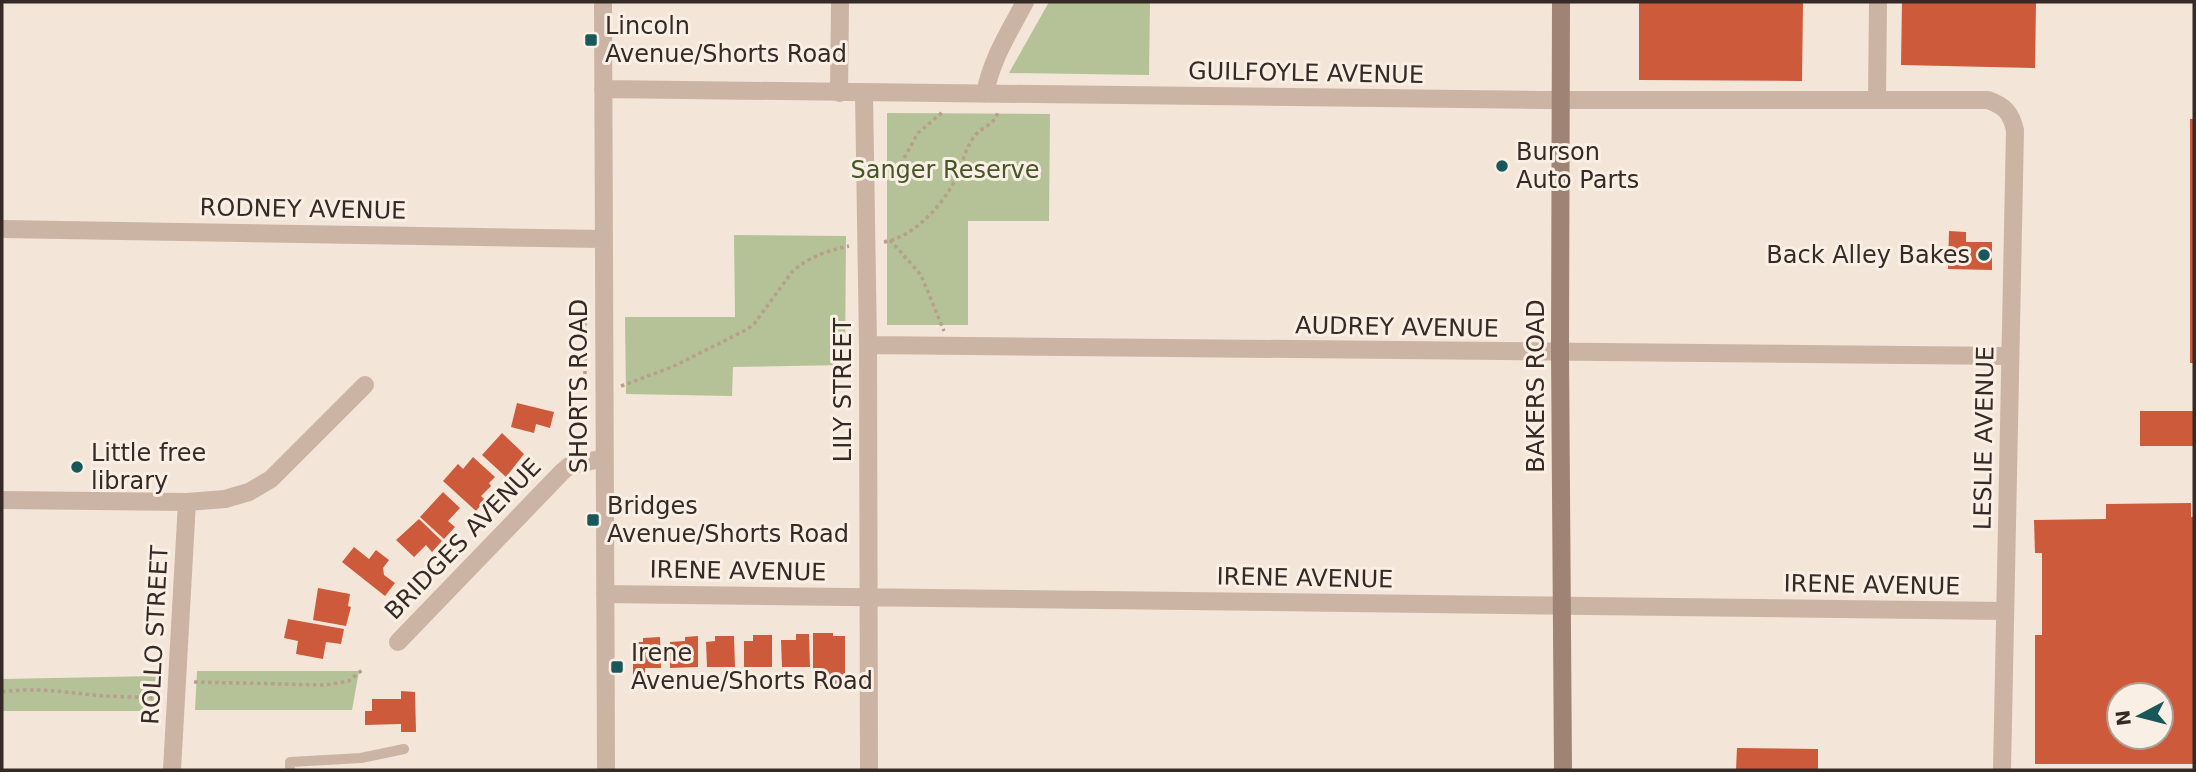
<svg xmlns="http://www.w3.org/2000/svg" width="2196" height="772" font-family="'DejaVu Sans',sans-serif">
<rect width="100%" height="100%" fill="#f3e5d8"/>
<!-- green -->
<path fill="#b5c297" d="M1049,2H1150L1149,75L1009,73Z
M887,113L1050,114L1049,221H968V325H887Z
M734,235L846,236L845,365L733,367L732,396L626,394L625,317H735Z
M197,671H359L352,710H195Z
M156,676L153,711H2V679Z"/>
<!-- building -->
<path fill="#cd5a3b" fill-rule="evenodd" d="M1639,2H1803L1802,81L1639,80Z
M1902,2H2036L2035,68L1901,65Z
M2190,119H2194V363H2190Z
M1949,231L1966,232V242H1992V270L1948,269Z
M517,403L554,412L550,428L536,424L534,433L511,427Z
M2140,411H2194V446H2140Z
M502,433L524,454L506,477L482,455Z
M473,457L495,477L489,483L491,486L481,496L485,500L476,511L443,481L458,464L463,469Z
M443,492L460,508L448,521L455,527L444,539L420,517Z
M2191,503V517H2194V764H2035V635H2042V553H2035L2034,520L2106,519V504ZM2119,695H2161V737H2119Z
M419,519L442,541L432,552L426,545L414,557L396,540Z
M354,547L369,559L376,550L389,560L383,568L384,575L395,583L385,596L342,562Z
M318,588L350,594L348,606L351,607L346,626L313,620Z
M288,619L344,629L341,644L326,642L323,659L296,654L298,641L284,638Z
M813,633H833V636H845V686H813Z
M796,634H809L810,667H782L781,640H796Z
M753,635H772V667H744V641H753Z
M698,636V667L670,668V642L685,641V637Z
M715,636H734L735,667H707L706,642L715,641Z
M660,637L661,668H645V678H633V642H643V638Z
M401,691L415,692L416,732H401V724L365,725V711H372V699H401Z
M1737,748L1818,749V770H1736Z"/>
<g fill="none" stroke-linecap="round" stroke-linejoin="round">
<!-- path -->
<path stroke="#b79e8d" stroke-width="3.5" stroke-dasharray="3.5 3.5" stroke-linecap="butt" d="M884,176L899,167L918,133L944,111
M890,240L921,275L944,331
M884,242C914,237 943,205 956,178C962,165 965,150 973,138C980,127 995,126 998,111
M585,315V374
M621,386L672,367L746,330L754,324L792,272C808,257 827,251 849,246
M194,682L325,685L349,681L362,670
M2,692C34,687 62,692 94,695C115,697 139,697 160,698"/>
<!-- lane -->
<path stroke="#cbb4a3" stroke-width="10" d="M290,770V762L361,758L404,749"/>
<!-- street -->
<path stroke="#cbb4a3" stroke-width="18" d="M603,2L606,770
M603,89L1539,100H1988C2005,106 2011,113 2015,130L2002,770
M839,93L840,2
M864,93L868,345L869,770
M985,94C991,60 1009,32 1025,2
M1877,99L1878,2
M2,229L603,239
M868,345L2010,356
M2,500L187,502L225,499L249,492L271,479L365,385
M605,594L2005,611
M398,642L562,472L569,466L604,458
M172,770L187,502"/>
<!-- secondary -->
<path stroke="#9f8375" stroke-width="18" d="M1561,2L1560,352L1563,770"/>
</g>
<!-- markers -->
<g fill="#19575a" stroke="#faefe4" stroke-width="2.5">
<rect x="584" y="33" width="14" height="14" rx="3.5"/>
<circle cx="1502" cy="166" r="7"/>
<circle cx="1984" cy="255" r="7"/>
<circle cx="77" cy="467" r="7"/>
<rect x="586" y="513" width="14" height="14" rx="3.5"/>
<rect x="610" y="660" width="14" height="14" rx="3.5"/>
</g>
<g text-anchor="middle" stroke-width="6" stroke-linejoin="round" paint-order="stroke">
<!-- poi labels -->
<g font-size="24" fill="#362a26" stroke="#faefe4" text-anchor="start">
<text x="605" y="34">Lincoln<tspan x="605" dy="28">Avenue/Shorts Road</tspan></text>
<text x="1516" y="160">Burson<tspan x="1516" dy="28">Auto Parts</tspan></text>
<text x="1970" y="263" text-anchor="end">Back Alley Bakes</text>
<text x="91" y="461">Little free<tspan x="91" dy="28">library</tspan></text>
<text x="607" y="514">Bridges<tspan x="607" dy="28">Avenue/Shorts Road</tspan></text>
<text x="631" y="661">Irene<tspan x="631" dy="28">Avenue/Shorts Road</tspan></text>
</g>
<!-- street labels -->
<g font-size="24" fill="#362a26" stroke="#faefe4">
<text transform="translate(1306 73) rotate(1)" y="8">GUILFOYLE AVENUE</text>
<text transform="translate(303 209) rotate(1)" y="8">RODNEY AVENUE</text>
<text transform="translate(1397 327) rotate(1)" y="8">AUDREY AVENUE</text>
<text transform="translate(579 386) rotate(-90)" y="8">SHORTS ROAD</text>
<text transform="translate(1536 386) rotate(-90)" y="8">BAKERS ROAD</text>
<text transform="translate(843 390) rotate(-90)" y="8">LILY STREET</text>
<text transform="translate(1984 438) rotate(-89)" y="8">LESLIE AVENUE</text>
<text transform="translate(463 539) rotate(-46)" y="8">BRIDGES AVENUE</text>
<text transform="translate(738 571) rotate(1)" y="8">IRENE AVENUE</text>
<text transform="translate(1305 578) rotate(1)" y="8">IRENE AVENUE</text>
<text transform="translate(1872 585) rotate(1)" y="8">IRENE AVENUE</text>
<text transform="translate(155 635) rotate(-87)" y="8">ROLLO STREET</text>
</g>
<!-- park labels -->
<g font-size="24" fill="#465628" stroke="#faefe4">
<text x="945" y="178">Sanger Reserve</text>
</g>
</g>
<!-- border -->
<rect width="2196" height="772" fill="none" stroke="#362a26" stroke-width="7"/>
<!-- north arrow -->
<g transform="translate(2140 716) rotate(263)"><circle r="33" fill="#faefe4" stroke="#aca098" stroke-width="2"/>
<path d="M0-5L12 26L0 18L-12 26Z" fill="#19575a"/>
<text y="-10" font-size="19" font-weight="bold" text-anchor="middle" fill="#362a26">N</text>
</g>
</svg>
